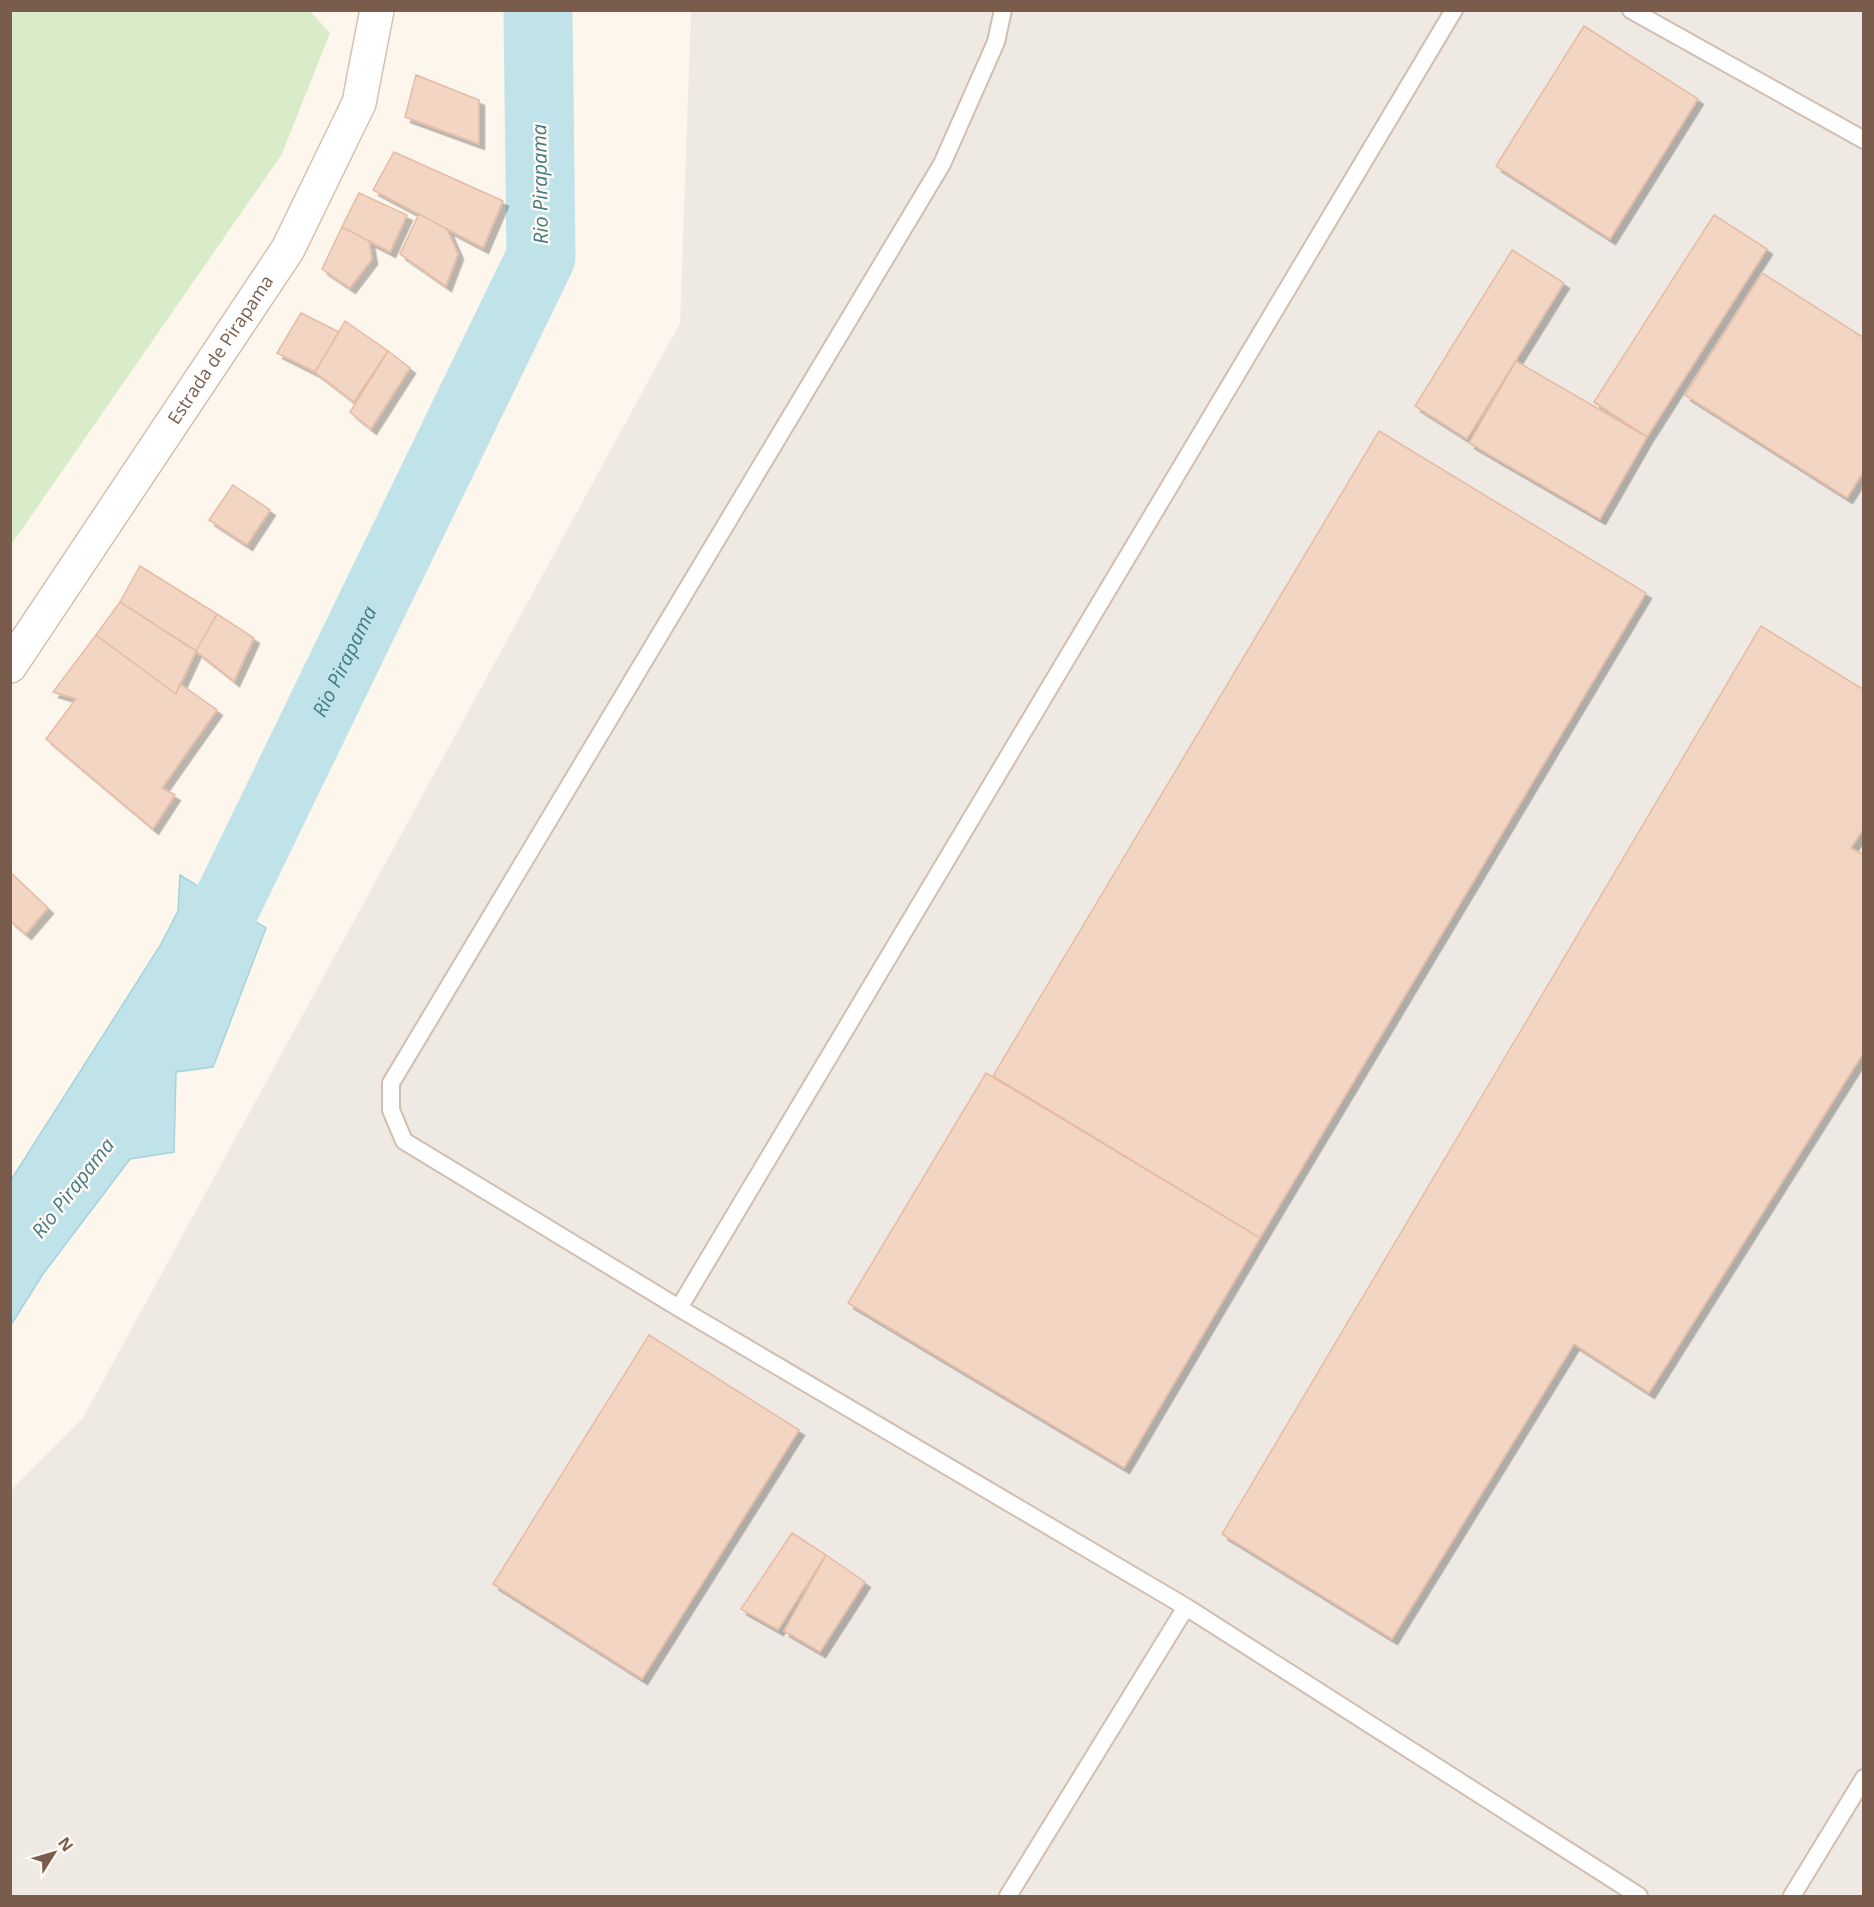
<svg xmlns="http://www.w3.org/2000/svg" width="1874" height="1907" font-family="'Open Sans',sans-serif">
<defs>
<filter id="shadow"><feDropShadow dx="5.5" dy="5.5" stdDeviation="0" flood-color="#0004"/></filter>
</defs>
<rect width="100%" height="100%" fill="#fdf6ec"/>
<!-- industrial -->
<path fill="#efe9e4" d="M691,11H1863V1896H11V1490L83,1418L680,323Z"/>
<!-- green -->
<path fill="#d8ecc9" d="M11,10L310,11L330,33L282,154L11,545Z"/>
<!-- water -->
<path fill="#bfe3e8" stroke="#a5d3da" stroke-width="1.5" d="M180,875L266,928L213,1067L176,1072L174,1152L130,1159L43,1274L11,1325V1180L160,946L178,911Z"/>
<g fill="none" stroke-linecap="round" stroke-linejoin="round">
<!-- river -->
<path stroke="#bfe3e8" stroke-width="69" id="s1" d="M186,988L541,257L538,10"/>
</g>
<!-- building -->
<path fill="#f3d5c3" stroke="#e6bba3" stroke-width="1.5" filter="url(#shadow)" d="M1584,26L1698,99L1610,239L1496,166Z
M416,75L479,100V144L405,117Z
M394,152L503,201L483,248L373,190Z
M359,193L407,215L390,252L342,227Z
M419,214L447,229L458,254L446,286L400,254Z
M1714,215L1767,249L1647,437L1594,402Z
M342,227L369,241L372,259L350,288L322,269Z
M1512,250L1564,283L1467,439L1415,406Z
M1762,273L1864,338V471L1847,498L1685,395Z
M301,313L339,332L315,372L277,353Z
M345,321L388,351L354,402L315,372Z
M388,351L410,368L371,429L350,412Z
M1516,361L1647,437L1600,519L1469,443Z
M1379,431L1646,593L1260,1238L993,1076Z
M233,485L270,510L247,545L209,520Z
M140,566L217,614L196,651L120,602Z
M120,602L196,651L176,694L96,635Z
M217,614L254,638L234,681L196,651Z
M1761,626L1864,690V828L1851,848L1864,855V1052L1649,1393L1574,1344L1392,1639L1222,1534Z
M96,635L176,694L180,684L217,710L162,788L175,795L153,829L46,739L76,699L53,692Z
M10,872L48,908L26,934L10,921Z
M986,1073L1260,1238L1124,1468L848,1303Z
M649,1335L799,1430L642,1679L493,1584Z
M792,1533L826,1555L778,1630L741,1609Z
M826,1555L865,1582L820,1652L784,1631Z"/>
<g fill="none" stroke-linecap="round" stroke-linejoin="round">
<!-- service casing -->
<g stroke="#d1beb0" stroke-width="20">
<path id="service" d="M1003,10L996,42L942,164L391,1083V1110L404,1141L679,1308L1186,1607L1639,1896
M1631,10L1864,140
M679,1308L1454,10
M1008,1896L1186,1607
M1792,1896L1864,1778"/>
</g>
<!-- secondary casing -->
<g stroke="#d6c0b0" stroke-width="36">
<g id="secondary">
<path id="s2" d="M10,666L288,249L359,103L377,10"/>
</g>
</g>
<!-- service -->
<use href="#service" stroke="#fff" stroke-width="16"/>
<!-- secondary -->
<use href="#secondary" stroke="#fff" stroke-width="33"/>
</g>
<g text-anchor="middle" stroke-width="5" stroke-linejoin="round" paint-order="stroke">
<!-- street labels -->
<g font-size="18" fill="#7a5c4d" stroke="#fffaf3">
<text dy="6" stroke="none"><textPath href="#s2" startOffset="380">Estrada de Pirapama</textPath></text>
</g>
<!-- water labels -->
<g font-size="20" font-style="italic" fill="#437c86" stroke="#fffaf3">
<text transform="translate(540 184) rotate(-91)" y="7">Rio Pirapama</text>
<text dy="7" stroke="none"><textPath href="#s1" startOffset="363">Rio Pirapama</textPath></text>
<text transform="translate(73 1188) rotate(-52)" y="7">Rio Pirapama</text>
</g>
</g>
<!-- border -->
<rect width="1874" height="1907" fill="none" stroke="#7a5c4d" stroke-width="24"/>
<!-- north arrow -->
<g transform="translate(54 1853) rotate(53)" stroke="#fffaf3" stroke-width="4.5" paint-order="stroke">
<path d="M0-4.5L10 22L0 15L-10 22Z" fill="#7a5c4d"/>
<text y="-9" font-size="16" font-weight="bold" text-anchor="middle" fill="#7a5c4d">N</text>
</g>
</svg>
